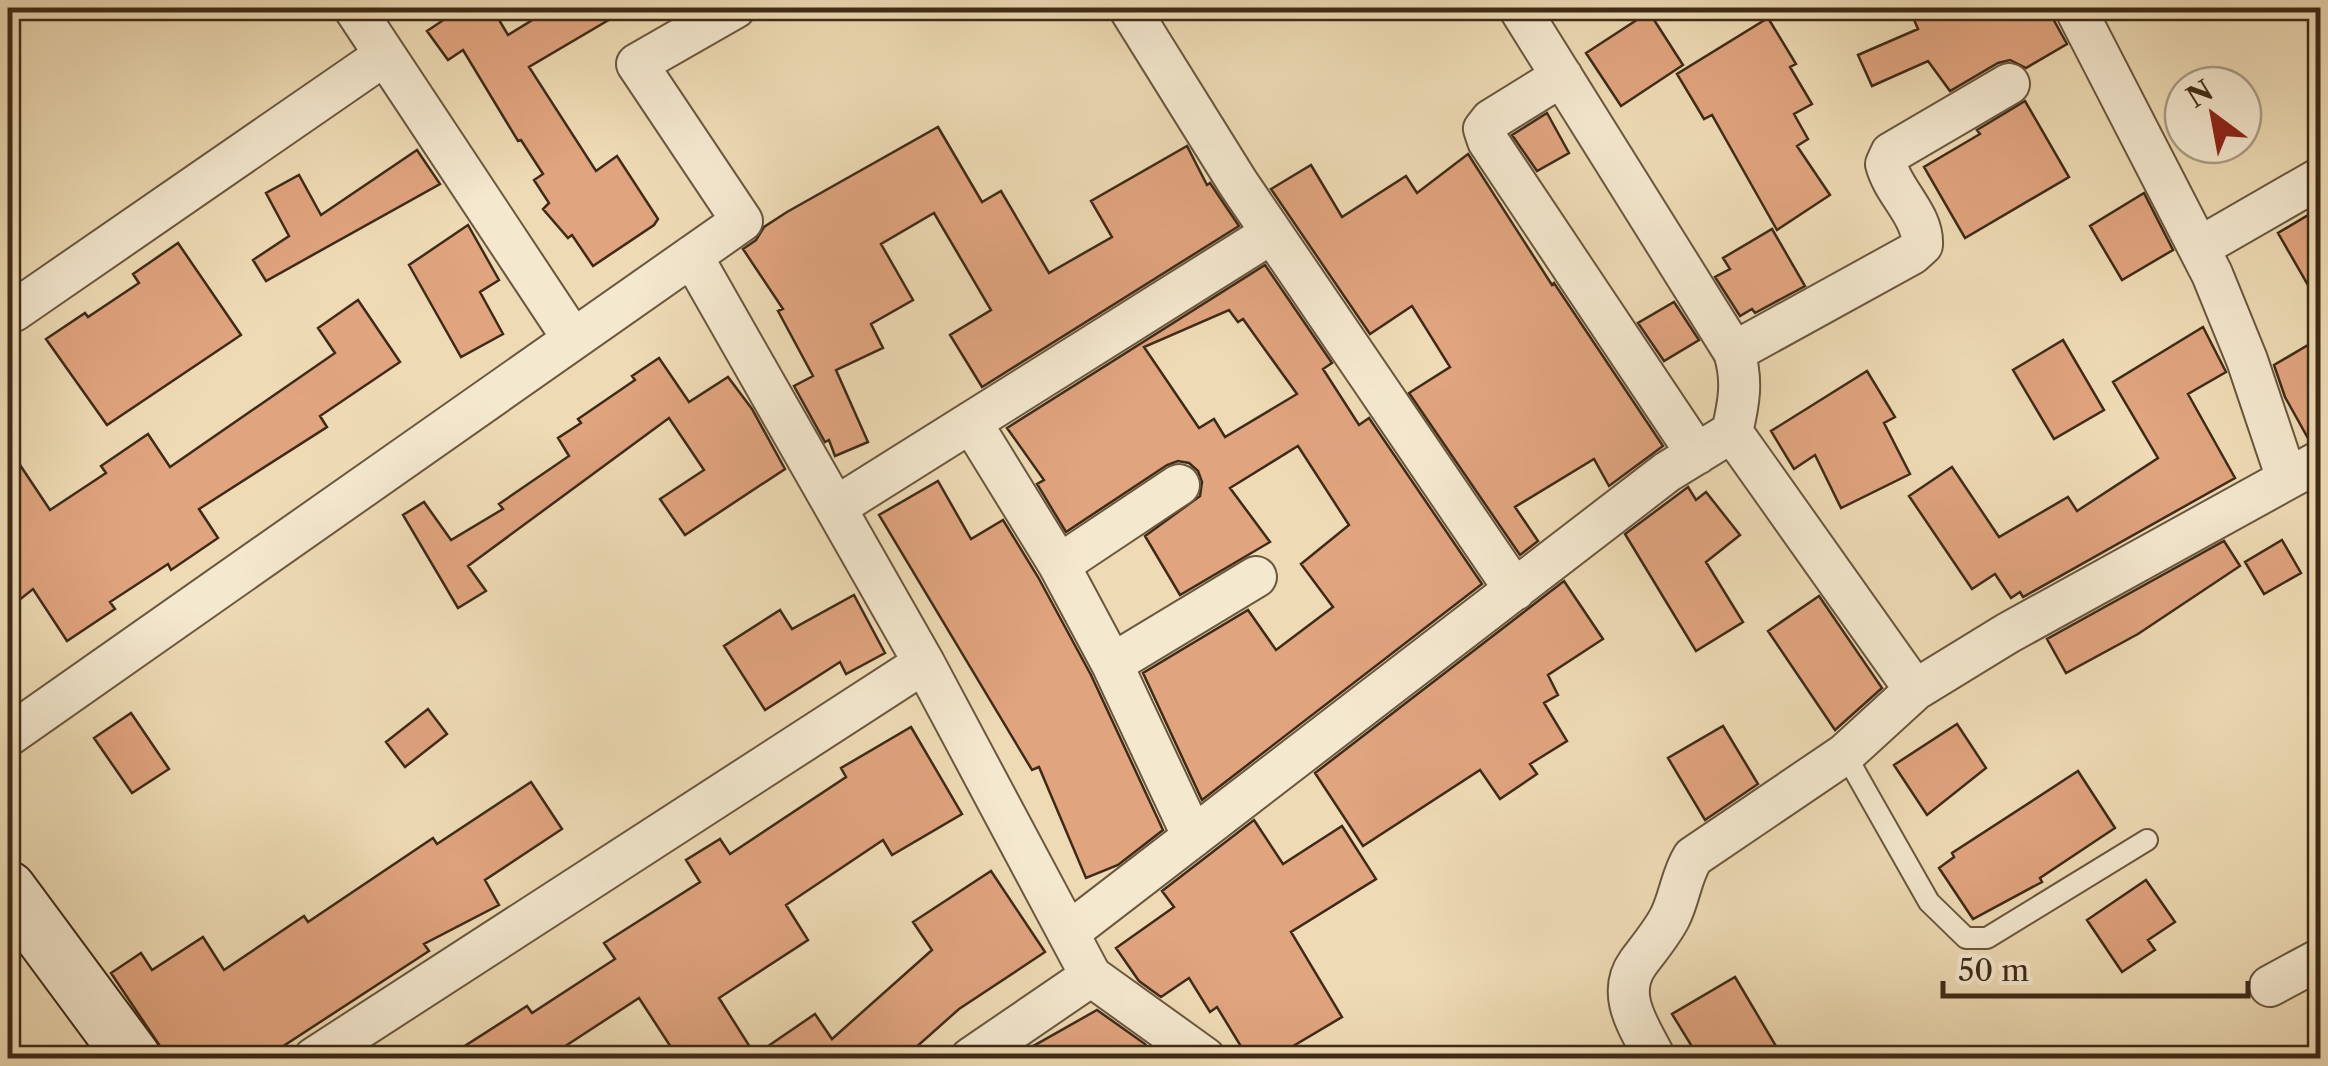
<svg xmlns="http://www.w3.org/2000/svg" width="2328" height="1066" font-family="'Libre Caslon Text',serif">
<rect width="100%" height="100%" fill="#eedbb5"/>
<filter id="stains"><feTurbulence type="fractalNoise" baseFrequency=".002" numOctaves="4"/><feColorMatrix values="0 0 0 0 .2 0 0 0 0 .09 0 0 0 0 .02 0 0 0 .5 -.17"/></filter>
<radialGradient id="worn" r=".72"><stop offset=".6" stop-color="#630" stop-opacity="0"/><stop offset="1" stop-color="#630" stop-opacity=".3"/></radialGradient>
<!-- building -->
<path fill="#e0a47f" stroke="#3e2b17" stroke-width="2.5" fill-rule="evenodd" d="M438,8H492L508,35L552,8H629L529,67L596,171L617,156L658,219L654,225L593,266L572,235L568,238L543,209L549,203L534,180L543,174L521,140L518,141L463,50L448,60L427,31L445,19Z
M1909,8H2047L2067,44L2026,68L2010,60L1998,63L1950,91L1928,61L1872,86L1858,55L1918,29Z
M1649,12L1683,65L1621,106L1586,53Z
M1768,18L1796,64L1790,67L1812,104L1794,114L1808,139L1797,146L1830,195L1777,230L1712,115L1704,119L1677,74Z
M2025,101L2069,177L1965,238L1924,167L1980,134L1977,130Z
M1547,113L1569,153L1537,171L1512,135Z
M938,127L982,202L1001,191L1049,273L1112,237L1091,201L1187,146L1207,185L1210,183L1239,226L982,387L950,335L991,310L934,213L881,244L913,300L871,324L883,348L836,370L868,442L835,456L829,440L825,442L794,386L813,376L778,311L783,309L743,249L756,240L764,227L787,212Z
M417,150L440,184L266,281L253,260L289,236L266,193L299,175L321,215Z
M1468,154L1552,285L1554,283L1663,446L1609,486L1594,459L1515,507L1538,541L1520,555L1409,393L1450,367L1412,306L1370,334L1271,189L1311,165L1342,217L1406,176L1417,193Z
M2144,193L2173,250L2122,280L2090,226Z
M2320,208V306L2278,233Z
M468,225L499,280L480,292L503,334L461,357L409,265Z
M1772,229L1805,286L1755,313L1752,309L1740,316L1715,277L1730,269L1723,258Z
M178,243L241,335L107,425L46,339L85,313L88,317L139,283L133,274Z
M1265,265L1332,363L1323,369L1359,425L1369,418L1482,584L1202,800L1143,673L1248,610L1276,650L1333,607L1301,564L1349,525L1298,446L1230,488L1270,542L1180,595L1145,536L1200,496L1202,482L1198,471L1189,463L1178,461L1167,465L1066,532L1037,484L1044,480L1007,428ZM1229,310L1238,322L1243,319L1297,394L1225,437L1214,419L1199,428L1144,347Z
M358,300L400,362L320,416L327,427L199,509L218,538L171,570L168,564L110,602L115,609L67,641L33,589L8,609V447L50,510L106,473L101,466L148,434L170,467L335,353L318,328Z
M1674,302L1699,340L1664,361L1638,323Z
M2203,327L2226,372L2188,394L2235,478L2023,597L2020,592L2011,598L1995,574L1972,589L1909,496L1952,467L1999,537L2068,497L2077,511L2158,458L2113,382Z
M2320,338V437L2309,440L2285,397L2274,365Z
M2063,340L2104,410L2054,439L2013,370Z
M659,358L689,402L728,377L752,409L785,469L685,535L660,499L704,470L669,418L468,566L486,591L458,608L403,515L424,502L451,540L503,509L499,504L569,456L558,438L581,423L578,419L635,380L632,376Z
M1867,371L1895,417L1884,423L1910,474L1841,508L1815,455L1794,469L1771,431Z
M938,481L971,539L1003,520L1038,577L1091,675L1163,830L1118,865L1086,878L1039,767L1032,770L879,515Z
M1688,487L1696,500L1706,492L1740,535L1706,562L1743,622L1696,651L1625,534Z
M2282,540L2301,573L2264,594L2245,562Z
M2224,541L2240,566L2138,634L2066,673L2047,639Z
M1564,581L1603,639L1548,675L1558,695L1544,703L1567,741L1530,764L1537,774L1500,799L1480,770L1363,846L1315,773Z
M854,595L885,653L846,674L840,662L765,710L724,646L780,610L792,629Z
M1819,596L1882,688L1835,730L1768,631Z
M428,709L447,734L405,767L386,742Z
M131,713L169,769L132,793L94,738Z
M1957,724L1986,768L1927,815L1894,765Z
M1723,726L1758,784L1705,820L1668,758Z
M911,727L962,814L892,855L883,840L786,905L808,940L719,998L755,1055L815,1014L832,1039L932,950L913,922L991,871L1045,952L959,1009L904,1058H678L639,998L547,1058H446L527,1006L532,1013L615,959L604,943L700,882L686,860L720,839L730,854L846,777L841,768Z
M2078,771L2115,828L2040,878L2042,882L1973,919L1939,868L1954,857L1952,853Z
M531,782L562,829L485,880L499,905L424,944L429,951L265,1058H168L111,973L141,953L152,970L203,937L224,970L304,916L308,922L433,838L437,844Z
M1254,820L1283,864L1342,826L1376,879L1291,932L1342,1017L1273,1058H1248L1217,1007L1210,1012L1189,978L1161,997L1139,981L1116,948L1174,907L1162,891Z
M2146,880L2175,922L2148,940L2155,950L2122,972L2087,920Z
M1735,977L1783,1058H1699L1672,1014Z
M1097,1010L1145,1044L1153,1058H1012Z"/>
<g fill="none" stroke-linecap="round" stroke-linejoin="round">
<!-- service casing -->
<g stroke="#6a573e" stroke-width="24">
<path id="service" d="M1845,754L1929,902L1966,938H1987L2147,840"/>
</g>
<!-- minor casing -->
<g stroke="#6a573e" stroke-width="44">
<path id="minor" d="M354,8L573,339
M1129,8L1238,183L1515,590
M1519,8L1734,352C1743,380 1739,403 1732,432
M2075,8L2212,274L2247,360L2287,479
M1562,76L1491,120L1484,129L1488,141L1697,454
M2200,247L2320,178
M692,256L924,663L1091,976L971,1058
M8,311H14L385,55
M1734,352L1912,254L1922,245C1924,216 1893,192 1886,164L1891,153L2009,84
M971,422L1059,565L1112,664L1193,837
M836,507L1272,233
M1059,565L1179,485
M1112,664L1256,577
M8,736L742,221L637,64L735,8
M1068,933L1667,472L1732,432L1915,690L2008,633L2320,461
M1091,976L1205,1058
M2270,986L2320,959
M314,1058L924,663
M1655,1058C1640,1028 1615,995 1638,963C1649,948 1662,933 1670,917C1680,897 1681,876 1693,857L1845,754L1915,690"/>
</g>
<!-- secondary casing -->
<g stroke="#3e2b17" stroke-width="59">
<path id="secondary" d="M8,889L133,1058"/>
</g>
<!-- service -->
<use href="#service" stroke="#f4e8cf" stroke-width="20"/>
<!-- minor -->
<use href="#minor" stroke="#f4e8cf" stroke-width="40"/>
<!-- secondary -->
<use href="#secondary" stroke="#f4e8cf" stroke-width="55"/>
</g>
<!-- margin -->
<rect width="2328" height="1066" fill="none" stroke="#eedbb5" stroke-width="40"/>
<rect x="10" y="10" width="2308" height="1046" fill="none" stroke="#3e2b17" stroke-width="5"/>
<rect x="20" y="20" width="2288" height="1026" fill="none" stroke="#3e2b17" stroke-width="2.5"/>
<!-- north arrow -->
<g transform="translate(2213 115) rotate(328)"><circle r="48" fill="#f4e8cf" stroke="#ab9c85" stroke-width="2.5"/>
<path d="M0-8L18 38L0 25L-18 38Z" fill="#8f2418"/>
<text y="-15" font-size="28" font-weight="bold" text-anchor="middle" fill="#3e2b17">N</text>
</g>
<!-- scale -->
<path d="M1943 981v15h305v-15" fill="none" stroke="#3e2b17" stroke-width="5"/>
<text x="1958" y="981" font-size="30" fill="#3e2b17" stroke="#f4e8cf" stroke-width="8" paint-order="stroke">50 m</text>
<rect width="100%" height="100%" filter="url(#stains)"/>
<rect width="100%" height="100%" fill="url(#worn)"/>
</svg>
